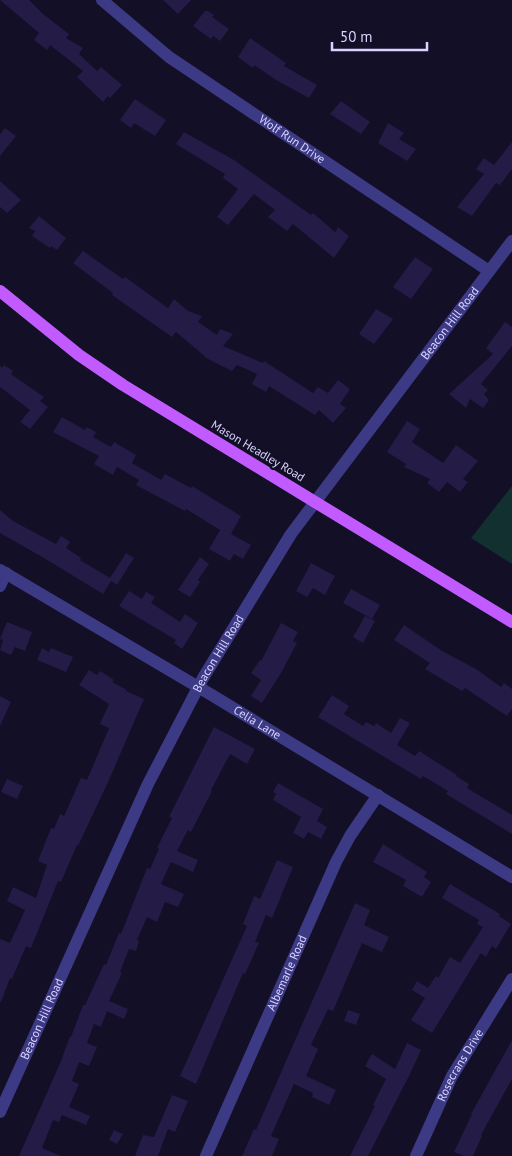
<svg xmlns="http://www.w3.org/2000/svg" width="512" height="1156" font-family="'PT Sans',sans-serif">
<rect width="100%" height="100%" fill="#130f26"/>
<!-- green -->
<path fill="#12302f" d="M512,486V564L471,538Z"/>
<!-- building -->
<path fill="#241b47" d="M0,0H29L43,14L69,34L66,38L83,48L79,54L97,71L101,67L122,85L110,98L108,96L103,102L77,77L83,71L50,45L47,50L34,40L39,33Z
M163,0H191L178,14Z
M205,11H208L214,15L212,17L229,29L220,41L213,36L211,39L193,26Z
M250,38L286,63L284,66L317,85L309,98L276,80L254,65L253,68L238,57Z
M135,99L166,120L155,136L134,123L131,128L120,120Z
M341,101L370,122L361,134L330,114Z
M388,123L404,133L399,139L416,149L407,161L378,143Z
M5,128L16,136L0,156V134Z
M184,132L234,160L311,215L313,213L335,232L338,227L349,236L334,258L293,224L287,231L268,217L275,210L254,194L228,225L217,217L238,189L223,178L225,174L176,144Z
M512,142V169L500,185L496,183L472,216L457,207L484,174L476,169L484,158L494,165Z
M0,181L21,200L7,213L0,207Z
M39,216L66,238L57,250L51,246L50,248L32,236L35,231L29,228Z
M83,251L123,279L125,277L168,308L174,299L188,311L202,316L198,322L217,335L220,329L233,334L223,346L263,363L264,361L313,393L318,387L328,393L338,380L350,389L340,404L346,408L333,423L319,410L315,415L269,386L266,392L252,384L257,374L237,365L232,371L208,359L176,332L172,337L112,295L113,293L73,263Z
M415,257L433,269L411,299L393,287Z
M376,309L393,319L374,344L359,334Z
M505,322L512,327V346L481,384L488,390L484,394L489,400L483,408L470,399L466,408L449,394L493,354L486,348Z
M4,365L13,371L11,374L44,397L40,401L48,407L30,429L20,422L30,410L0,387V366L2,368Z
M62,417L85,430L87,427L96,432L93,437L111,447L114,442L136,455L132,463L161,480L165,474L191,488L192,486L241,516L231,534L251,545L243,559L234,554L230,561L209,549L220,530L186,509L185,511L136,485L139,480L117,467L113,475L94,464L99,456L53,432Z
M407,421L420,429L412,442L443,463L456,445L478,461L463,479L468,482L460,492L447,482L439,492L427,483L430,479L404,467L406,464L387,452Z
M0,510L13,521L56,544L61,536L70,542L66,548L81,558L80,560L110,578L126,553L134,558L117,585L111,581L103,594L44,558L0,533Z
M200,557L209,564L198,580L200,582L190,597L178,590Z
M311,563L335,576L325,595L313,588L307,597L296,591Z
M351,589L380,605L372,619L343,603Z
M129,591L142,599L146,592L155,597L151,603L180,622L185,614L198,623L182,649L174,643L176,640L119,606Z
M365,616L375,621L363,643L353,637Z
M7,622L32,632L25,651L15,647L11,655L0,650L3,640L0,639Z
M281,623L298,632L293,641L297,643L281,673L262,703L251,696L261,680L251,673L260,660L261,661Z
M404,625L442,651L476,669L501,687L504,683L512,689V709L507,716L465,688L462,691L425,669L430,663L394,640Z
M42,648L49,652L51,648L73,657L66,672L37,660Z
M89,670L97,675L100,671L114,680L112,682L127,690L126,691L144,699L109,780L78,846L77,845L61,882L58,881L31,948L26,946L12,979L10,978L1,1002H0V939L10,943L25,910L7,901L13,887L36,898L47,865L38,861L51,828L54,829L60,814L64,816L81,778L87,780L109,728L100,724L109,704L79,685Z
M332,695L349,706L344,714L363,726L366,722L374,726L376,723L391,733L400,718L410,723L397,745L415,756L419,751L457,775L456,776L469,784L467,788L512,815V834L446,794L448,791L423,776L421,779L318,717Z
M0,696L11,702L0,726Z
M214,727L255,749L247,764L230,754L211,790L212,791L191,832L188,830L177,851L198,860L193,872L171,862L161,884L184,894L178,907L165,902L157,922L147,917L137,940L139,941L136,951L129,949L120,972L122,973L109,1001L128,1009L124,1019L107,1011L101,1027L94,1024L87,1043L97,1047L89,1066L79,1062L72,1081L79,1084L69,1107L90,1116L86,1125L62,1115L59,1122L53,1120L42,1148L61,1156H19L61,1061L70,1036L71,1037L83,1005H85L104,964L106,965L119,933L121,934L147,868L150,869L159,849L157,848L172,818L169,817Z
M7,779L23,786L17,799L1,792Z
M278,783L323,809L317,821L327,827L321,839L308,832L304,839L293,833L301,817L273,800L276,794L273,792Z
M383,844L427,872L424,877L431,882L422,897L403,886L406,880L373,862Z
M277,860L293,867L272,918L266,915L255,942L259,943L245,974L243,973L196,1084L180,1076L247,926L243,924L254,896L260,899Z
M450,884L500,914L499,916L511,924L496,949L492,946L486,957L481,953L432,1033L411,1020L425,998L412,990L417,981L428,988L436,976L438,978L450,957L460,963L483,927L477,924L479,920L442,898Z
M355,903L370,910L364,925L389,937L382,952L362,943L333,1011L328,1009L311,1045L318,1049L306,1076L336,1090L329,1105L312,1097L313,1093L294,1084L271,1136L279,1139L272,1156H242L254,1129L256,1130Z
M348,1010L360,1014L356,1025L344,1021Z
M512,1040V1079L481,1135L482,1136L473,1156H464L454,1152L472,1114H471Z
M407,1043L421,1050L410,1074L368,1156H350L375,1106L373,1105L386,1079L365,1066L372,1054L395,1069Z
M172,1095L188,1101L175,1132L168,1129L158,1156H135L143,1135L154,1137Z
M114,1130L123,1134L117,1144L109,1140Z"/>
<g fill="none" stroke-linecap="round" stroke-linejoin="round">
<!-- minor -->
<g stroke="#3d3a85" stroke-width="12">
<path id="s1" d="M102,0L169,57L489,271"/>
<path id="s2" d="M0,570L210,694L512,877"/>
<path d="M0,586L6,573"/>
<path id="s3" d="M0,1112L148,784L203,678L291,534L512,241"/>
<path id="s4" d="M206,1156L336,862L350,836L378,795"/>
<path id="s5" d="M416,1156L452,1076L512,979"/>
</g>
<!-- major -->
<path stroke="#c25bff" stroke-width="12" d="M0,291L79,355L123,385L512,622"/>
</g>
<g text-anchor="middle" stroke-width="5" stroke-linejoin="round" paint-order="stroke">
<!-- street labels -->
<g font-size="12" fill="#d9d4ff" stroke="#130f26">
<text dy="4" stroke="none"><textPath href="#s1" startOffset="236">Wolf Run Drive</textPath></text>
<text dy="4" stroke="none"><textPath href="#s3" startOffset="912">Beacon Hill Road</textPath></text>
<text transform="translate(258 451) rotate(31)" y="4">Mason Headley Road</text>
<text dy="4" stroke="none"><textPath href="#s3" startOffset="508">Beacon Hill Road</textPath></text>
<text dy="4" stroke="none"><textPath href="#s2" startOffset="299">Celia Lane</textPath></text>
<text dy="4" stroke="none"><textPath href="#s4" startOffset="200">Albemarle Road</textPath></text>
<text dy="4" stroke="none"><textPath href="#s3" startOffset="102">Beacon Hill Road</textPath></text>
<text dy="4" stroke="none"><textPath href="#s5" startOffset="101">Rosecrans Drive</textPath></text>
</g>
</g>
<!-- scale -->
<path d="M332 42v8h95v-8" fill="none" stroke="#d9d4ff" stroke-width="2.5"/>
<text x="340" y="42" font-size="15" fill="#d9d4ff" stroke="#130f26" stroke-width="4" paint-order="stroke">50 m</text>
</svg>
